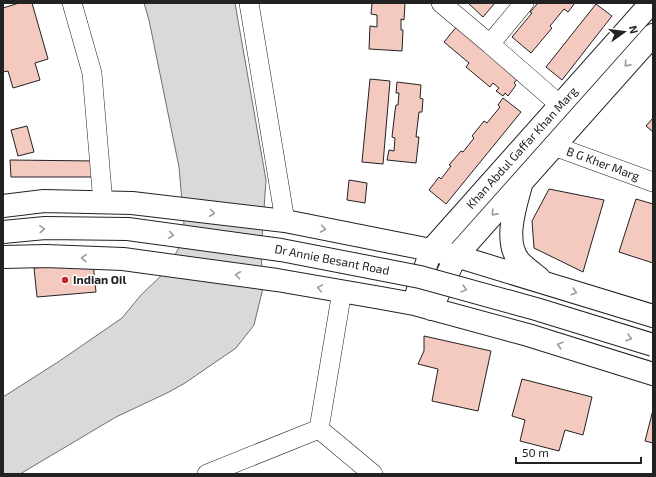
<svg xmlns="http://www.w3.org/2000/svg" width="656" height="477" font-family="'Exo 2',sans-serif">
<rect width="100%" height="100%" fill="#fff"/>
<!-- water -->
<path fill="#d9d9d9" stroke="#6f6f6f" d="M144,3H235L266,180L261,252L263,288L254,325L236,348L185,383L169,392L116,417L20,474H3V397L58,362L122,318L141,295L167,270L185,236L179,167L149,20Z"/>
<!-- building -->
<path fill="#f3c9c0" stroke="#222" d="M19,3H32L48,59L35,63L40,80L13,88L8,71L3,72V8Z
M372,3H405L404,20L401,19V30H403L402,51L369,49L370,26L377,27V15L371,14Z
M468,3H495L483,17Z
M538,3H575L568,12L564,9L550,26L552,28L531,53L512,37L532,13L530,12Z
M596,4L612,16L562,80L546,67Z
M458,25L520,76L514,83L516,85L508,96L505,93L503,96L496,91L499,88L493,83L490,87L466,67L469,63L444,42Z
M370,79L390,81L383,164L362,162Z
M397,82L421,85L420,98L423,99L422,112H419L416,137H419L416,163L387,160L389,150L394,151L395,138L392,137L395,111L396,105H398L399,93H396Z
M503,98L521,112L446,204L429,190L439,177L441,179L451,166L449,165L461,151L463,152L474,138L472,136L484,121L487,123L500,107L498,105Z
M653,118V132L646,126Z
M27,126L34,152L18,156L11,130Z
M10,160L96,161L98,177H11Z
M349,180L367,183L365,203L347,200Z
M549,189L604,200L583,272L534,248L532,221Z
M636,199L653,204V263L619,252Z
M93,263L96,292L37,297L34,268Z
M424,336L491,351L478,411L432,401L438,369L418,364L424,351Z
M522,379L592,397L583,435L565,430L559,451L520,441L525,420L512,416Z
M653,410V443L645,441Z"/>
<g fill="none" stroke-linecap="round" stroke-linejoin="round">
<!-- minor casing -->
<g stroke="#222" stroke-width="20">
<path id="minor" d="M72,3L92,73L103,203
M249,3L285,221
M441,3L490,44
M524,3L490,44L560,105
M554,146L653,182
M319,429L373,474
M207,474L319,429L342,291"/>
</g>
<!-- major casing -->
<g stroke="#222" stroke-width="24">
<path id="major" d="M521,185C515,207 503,243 520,262C526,268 533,273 539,278
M3,206L44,201L132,203L285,221L431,250L456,256L653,316
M3,257L46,256L123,259L277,280L381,298L414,304L528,335L653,374
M416,296L431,250L651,3
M431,309L456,256L653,35"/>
</g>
<!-- minor -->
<use href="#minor" stroke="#fff" stroke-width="19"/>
<!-- major -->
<use href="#major" stroke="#fff" stroke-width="22"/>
<!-- major-bridge casing -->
<g stroke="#222" stroke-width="24" stroke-linecap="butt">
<path id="major-bridge" d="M3,232L45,228L128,229L281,250L420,277L536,309L653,345"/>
</g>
<!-- major-bridge -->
<use href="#major-bridge" stroke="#fff" stroke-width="22"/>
</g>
<!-- one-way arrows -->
<defs><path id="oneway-chevron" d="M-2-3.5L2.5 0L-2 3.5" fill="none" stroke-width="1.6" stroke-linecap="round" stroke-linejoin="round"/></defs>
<g stroke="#9c9c9c">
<use href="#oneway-chevron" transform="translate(627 64) rotate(132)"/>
<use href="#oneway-chevron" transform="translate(212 213) rotate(7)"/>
<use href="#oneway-chevron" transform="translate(494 213) rotate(132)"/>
<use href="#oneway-chevron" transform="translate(42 229) rotate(-4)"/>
<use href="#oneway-chevron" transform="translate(323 229) rotate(11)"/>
<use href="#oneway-chevron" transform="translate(171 235) rotate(8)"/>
<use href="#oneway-chevron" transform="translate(84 258) rotate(-178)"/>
<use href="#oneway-chevron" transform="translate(238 275) rotate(-172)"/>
<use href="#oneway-chevron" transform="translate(320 288) rotate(-170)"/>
<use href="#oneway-chevron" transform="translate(464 289) rotate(15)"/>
<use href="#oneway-chevron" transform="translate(574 292) rotate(17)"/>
<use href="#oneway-chevron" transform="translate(629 338) rotate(17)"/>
<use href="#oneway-chevron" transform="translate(560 345) rotate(-163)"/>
</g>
<!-- markers -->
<circle fill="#c62828" stroke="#fff" stroke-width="1.5" cx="65" cy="280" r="4"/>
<g text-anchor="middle" stroke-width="3" stroke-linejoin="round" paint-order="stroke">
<!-- street labels -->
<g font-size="12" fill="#222" stroke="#fff">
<text transform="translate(522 148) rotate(-48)" y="4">Khan Abdul Gaffar Khan Marg</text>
<text transform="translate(603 164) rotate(20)" y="4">B G Kher Marg</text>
<text transform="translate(332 260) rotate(11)" y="4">Dr Annie Besant Road</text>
</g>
<!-- poi labels -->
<g font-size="12" font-weight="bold" fill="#222" stroke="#fff" text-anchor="start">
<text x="73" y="284">Indian Oil</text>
</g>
</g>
<!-- border -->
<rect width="656" height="477" fill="none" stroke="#222222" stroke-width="8"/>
<!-- north arrow -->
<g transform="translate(624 32) rotate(76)" stroke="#ffffff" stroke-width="3" paint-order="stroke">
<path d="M0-3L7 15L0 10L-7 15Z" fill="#222222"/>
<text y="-6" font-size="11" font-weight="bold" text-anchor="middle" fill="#222222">N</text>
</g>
<!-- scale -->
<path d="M516 457v6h125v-6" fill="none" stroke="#222222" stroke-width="2"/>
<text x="522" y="457" font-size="12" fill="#222222" stroke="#ffffff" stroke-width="3" paint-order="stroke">50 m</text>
</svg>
